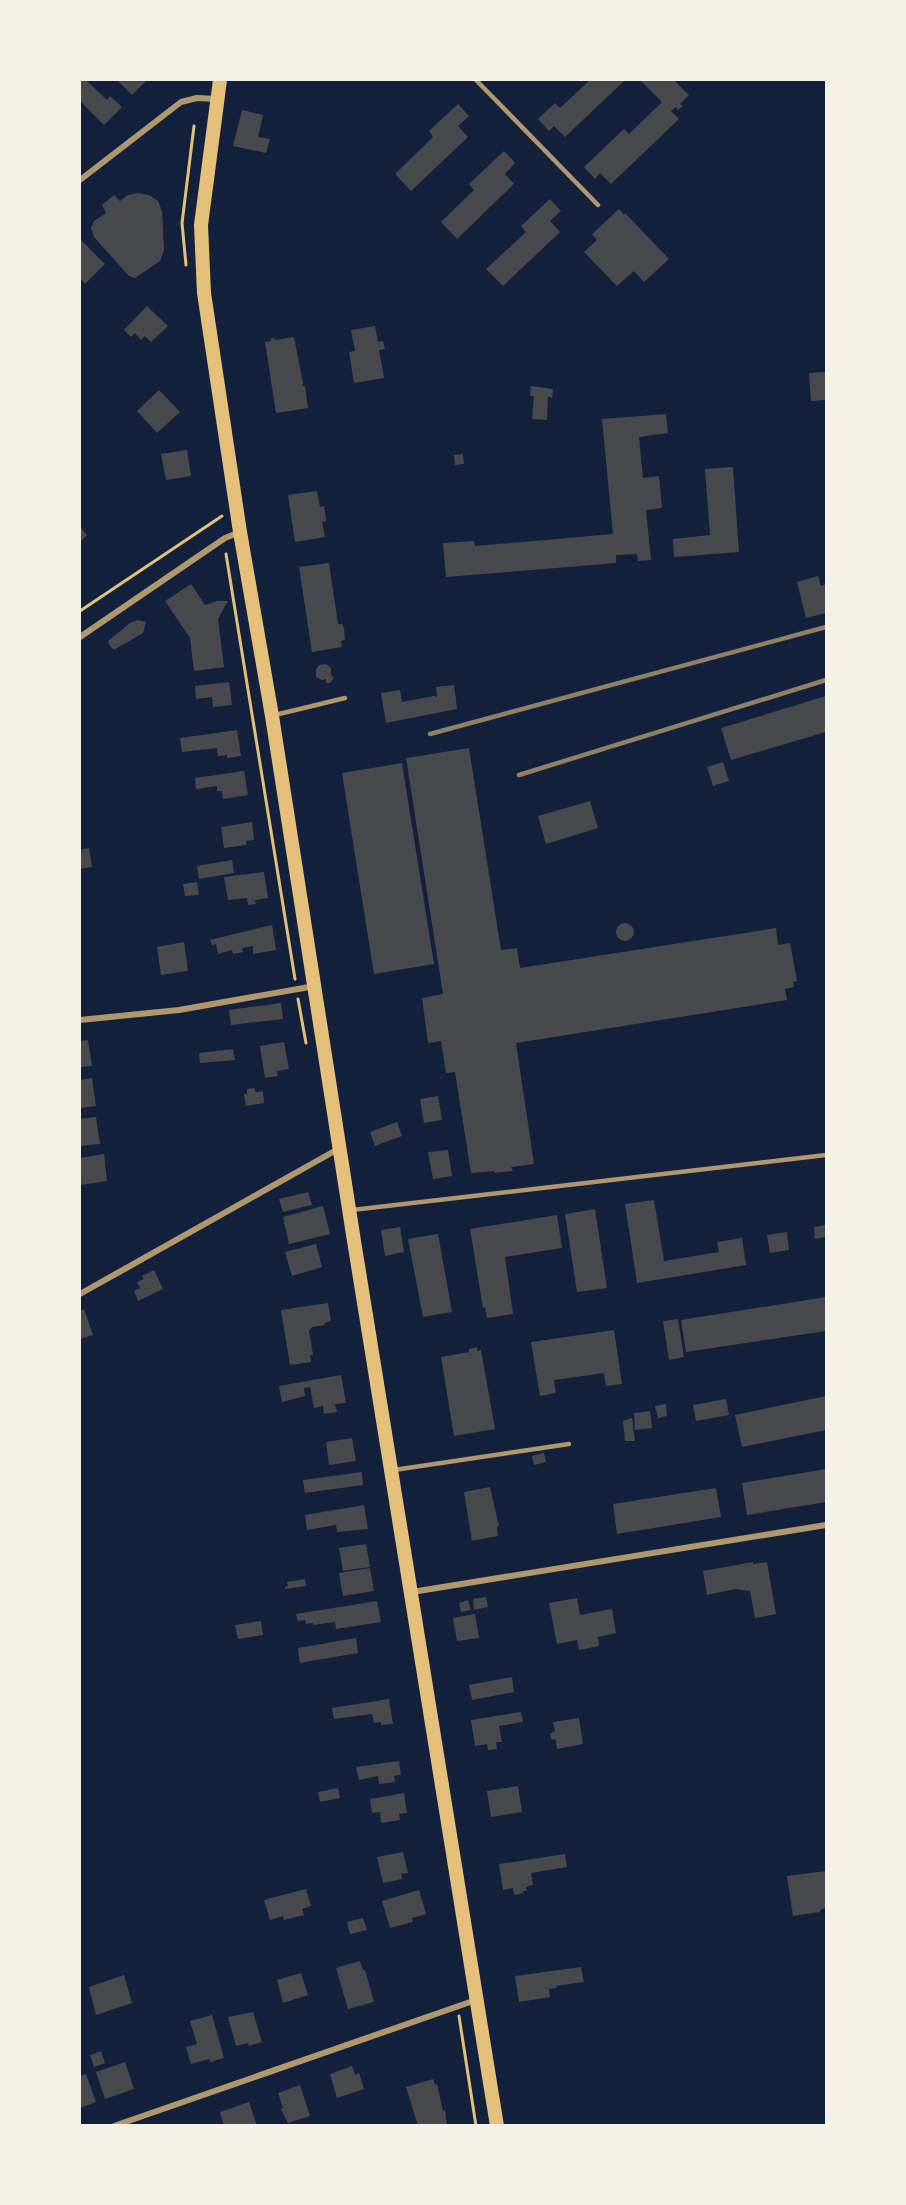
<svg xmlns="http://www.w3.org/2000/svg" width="906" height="2205" font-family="Inter,sans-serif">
<rect width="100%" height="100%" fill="#14213d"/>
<!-- building -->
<path fill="#48494c" d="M80,80H86L107,100L110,96L122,107L104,125L80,101Z
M117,80H147L132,95Z
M590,80H625L565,137L554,126L549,131L538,119L555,103L560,108Z
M640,80H674L689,95L680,104L683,106L678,110L676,107L671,111L679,119L611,184L600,173L595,179L584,167L624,129L629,134L662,102Z
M458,104L469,116L458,126L468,137L411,191L395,174L433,137L429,131Z
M242,110L263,115L258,137L270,139L266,153L233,146Z
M504,151L515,163L505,174L514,184L457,239L441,222L474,190L469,184Z
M138,193L149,195L158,201L162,211L164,250L160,261L135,278L129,276L94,237L91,228L94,221L106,213L102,205L114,195L120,201L128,195Z
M550,199L561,211L550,221L560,232L503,286L486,269L526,232L521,226Z
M619,209L624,215L625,213L669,259L644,282L634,271L617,286L584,252L597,240L592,234Z
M80,239L105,264L85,284L80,278Z
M147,306L168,326L151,342L145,336L141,340L135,333L131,337L124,330Z
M375,326L378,342L383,341L385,349L379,350L384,378L354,383L349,352L355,351L351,330Z
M294,337L303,383L302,386H305L308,408L276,413L265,342L271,341L270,339L274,338L275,340Z
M826,372V400L811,401L809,373Z
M531,386L553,389L552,398L548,396L547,420L532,419L534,396H530Z
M159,390L180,412L157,433L137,411Z
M666,414L668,433L639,437L643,478L659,476L662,508L646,510L651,560L638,561L637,554L616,555V563L446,577L443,543L474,541L475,546L613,534L602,419Z
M187,450L191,476L166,480L161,454Z
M463,454L464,464L455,465L454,455Z
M733,467L739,552L674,557L673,539L710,535L705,469Z
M317,491L320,507L324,506L326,521L322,522L325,537L295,542L288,495Z
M80,527L87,535L80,542Z
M329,563L338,624H342L344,628L345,640L341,641L342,647L312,652L299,567Z
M818,576L821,586L826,584V613L806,618L797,582Z
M191,584L205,605L217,601H228L218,619L224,667L194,671L190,638L165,601Z
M138,620L146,622L143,633L114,650L110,646L108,641L130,623Z
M326,664L331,668V675L334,677L330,683H326V679L322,680L316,677V670L319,665Z
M229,682L232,705L213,707L212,697L196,699L195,686Z
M454,685L457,709L386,723L381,693L400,690L402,702L434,696L437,697L436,687Z
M826,696V732L731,760L721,728Z
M237,730L241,756L227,758V755L218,756L217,748L182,752L180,738Z
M469,748L501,950L517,948L520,968L776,928L778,945L790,943L797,981L793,982L794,987L785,989L787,1000L516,1043L534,1164L511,1167L513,1171L495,1173L494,1171L471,1173L455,1072L446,1073L441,1041L428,1043L422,998L443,994L406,758Z
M723,762L729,781L713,786L707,767Z
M402,763L434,964L374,974L342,773Z
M244,771L248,795L223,799L222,791H217V786L196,789L195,778Z
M590,801L598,828L546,844L538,816Z
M252,822L254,840L246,841V845L224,848L221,827Z
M89,848L92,867L80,869V850Z
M232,860L234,873L199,879L197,866Z
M264,872L268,898L255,900L256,904L248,905L247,898L228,900L224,877Z
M197,882L199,895L185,896L183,884Z
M616 932a9 9 0 1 1 18 0a9 9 0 1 1-18 0Z
M272,925L276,950L253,954V946L242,948L243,952L233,954L232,950L218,954L216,944L212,945L210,940Z
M184,942L188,971L161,975L157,947Z
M281,1003L283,1019L231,1025L229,1010Z
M88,1040L92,1066L80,1067V1041Z
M284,1042L289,1069L277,1071L278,1076L265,1078L260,1046Z
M233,1049L235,1060L200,1063L199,1053Z
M92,1078L96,1106L80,1108V1080Z
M254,1088L256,1092L263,1091L264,1103L246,1106L244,1094H247V1089Z
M438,1096L442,1120L424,1123L420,1099Z
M96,1117L100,1144L80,1146V1119Z
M397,1122L402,1136L375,1146L370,1132Z
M448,1150L452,1176L433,1179L428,1152Z
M104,1154L107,1181L80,1185V1158Z
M308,1192L312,1205L283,1212L279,1199Z
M654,1200L664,1261L719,1252L717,1242L742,1238L746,1265L637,1283L625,1204Z
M323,1206L330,1234L289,1244L283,1217Z
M595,1209L607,1288L577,1292L565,1214Z
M557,1215L562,1248L505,1257L513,1314L487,1318L485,1307L483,1308L470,1229Z
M826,1225V1237L815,1239L814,1227Z
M400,1227L404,1252L385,1256L381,1230Z
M787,1232L789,1250L770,1253L767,1235Z
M438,1234L452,1312L423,1317L408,1239Z
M316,1244L322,1267L292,1276L285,1252Z
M154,1270L163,1289L138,1301L134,1291L140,1288L137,1282L144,1279L142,1276Z
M826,1297V1331L686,1352L681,1320Z
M328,1303L331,1321L324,1323L325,1325L312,1327L309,1331L313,1355H310L311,1362L290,1365L281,1310Z
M84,1309L93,1335L80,1339V1311Z
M678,1319L684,1357L669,1360L663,1321Z
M614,1330L622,1384L606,1386L604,1373L554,1380L556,1393L540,1396L531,1342Z
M477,1347V1351L481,1350L495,1429L454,1436L441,1357L469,1352V1349Z
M341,1375L346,1403L335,1404L337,1412L324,1414L323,1406L314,1408L310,1387L304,1388L305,1396L282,1402L279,1386Z
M826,1396V1430L742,1447L735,1415Z
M726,1399L729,1415L696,1421L693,1405Z
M666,1404L667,1416L658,1418L655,1406Z
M650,1411L652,1428L635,1430L634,1413Z
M632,1418L635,1441H625L623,1421Z
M352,1438L356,1461L329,1465L326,1442Z
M544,1453L546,1462L534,1465L532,1456Z
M826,1469V1502L747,1515L742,1483Z
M362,1472L363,1485L305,1493L303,1480Z
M490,1487L499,1526L497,1527L498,1536L472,1541L464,1492Z
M716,1488L721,1517L617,1534L613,1504Z
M364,1505L368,1529L337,1532L336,1525L307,1530L305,1515Z
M366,1544L370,1567L343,1571L339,1548Z
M753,1562V1564L767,1562L776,1614L755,1618L750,1591L735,1589L707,1595L703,1571Z
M370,1568L374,1591L343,1596L339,1573Z
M305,1579L306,1586L285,1589V1587L288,1586L287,1582Z
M486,1597L488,1607L474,1610L473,1599Z
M577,1598L580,1615L612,1609L616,1633L598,1637L599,1646L579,1650L577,1640L557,1644L549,1603Z
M468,1600L471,1610L461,1612L459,1603Z
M377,1601L381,1622L336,1629L335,1622L313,1625V1623L306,1624L305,1620L298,1621L296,1614Z
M475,1614L479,1638L457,1641L453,1618Z
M261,1621L263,1635L238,1639L235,1625Z
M356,1638L358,1653L300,1663L298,1648Z
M512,1677L514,1692L472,1700L469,1685Z
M389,1699L393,1724L381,1725V1722L374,1723L372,1714L334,1719L332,1708Z
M521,1712L523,1722L499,1726L502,1742H496L497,1749L488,1750L487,1744L475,1746L471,1720Z
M579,1718L583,1744L557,1749L556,1740L551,1739L550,1734L555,1731L553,1722Z
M399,1761L401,1775L394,1776L395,1782L379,1784L378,1776L359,1780L356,1767Z
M518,1786L522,1812L491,1817L487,1791Z
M338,1788L340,1798L320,1802L318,1792Z
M404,1793L407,1813L399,1814L400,1820L381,1823L380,1812L372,1813L370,1799Z
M403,1852L408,1873L401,1874L402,1879L383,1883L377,1857Z
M565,1854L567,1867L531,1873L533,1885L526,1887L527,1891H523V1893L514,1895L513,1888L503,1890L499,1864Z
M826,1871V1908L820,1910V1912L793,1916L787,1876Z
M306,1889L311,1906L302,1909L304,1915L284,1920L283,1916L270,1920L264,1900Z
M419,1890L426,1914L412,1918L413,1922L390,1928L382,1901Z
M363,1918L367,1930L350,1934L347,1922Z
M360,1961L363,1970H365L374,2002L348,2009L336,1968Z
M581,1967L584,1982L556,1986L557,1988L549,1989L550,1997L519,2002L515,1976Z
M301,1973L308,1995L283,2003L277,1980Z
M124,1975L132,2003L96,2015L89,1987Z
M253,2012L262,2042L249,2046L248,2043L236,2046L228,2017Z
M212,2015L224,2058L210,2062L209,2059L191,2064L186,2047L197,2044L190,2021Z
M101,2051L105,2063L94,2067L90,2055Z
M125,2062L134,2089L105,2099L96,2072Z
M352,2066L355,2075L359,2073L364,2089L337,2098L330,2074Z
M86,2074L96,2102L80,2108V2076Z
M433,2079L435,2085L437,2084L443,2111L445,2110L447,2125L418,2126L406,2087Z
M300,2085L310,2116L288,2123L281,2109L283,2108L278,2093Z
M249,2102L257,2126H224L220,2112Z"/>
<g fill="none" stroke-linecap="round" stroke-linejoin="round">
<!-- path -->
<path stroke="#e5c07b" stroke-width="3" d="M186,265L182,223L194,126
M226,554L295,979
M80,611L222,516
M298,999L306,1043
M459,2016L476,2126"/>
<!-- service -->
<path stroke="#b1986c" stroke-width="4.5" d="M476,80L598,205
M275,715L345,698
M352,1210L826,1155
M394,1470L569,1444"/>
<!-- minor -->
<path stroke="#b1986c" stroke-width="6" d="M80,180L181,102L197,98L217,99
M80,637L225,538L240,532
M80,1020L179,1010L315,986
M80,1294L340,1148
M412,1592L826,1525
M114,2126L476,2000"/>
<!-- primary -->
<path stroke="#e5c07b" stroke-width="14" d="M220,80L201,225L204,293L240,532L272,716L354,1241L497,2126"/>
<!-- rail -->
<path stroke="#918062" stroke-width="4.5" d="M430,734L826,627
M519,775L826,680"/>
</g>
<!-- border -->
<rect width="906" height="2205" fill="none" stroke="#f6f1e7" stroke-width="162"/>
</svg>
